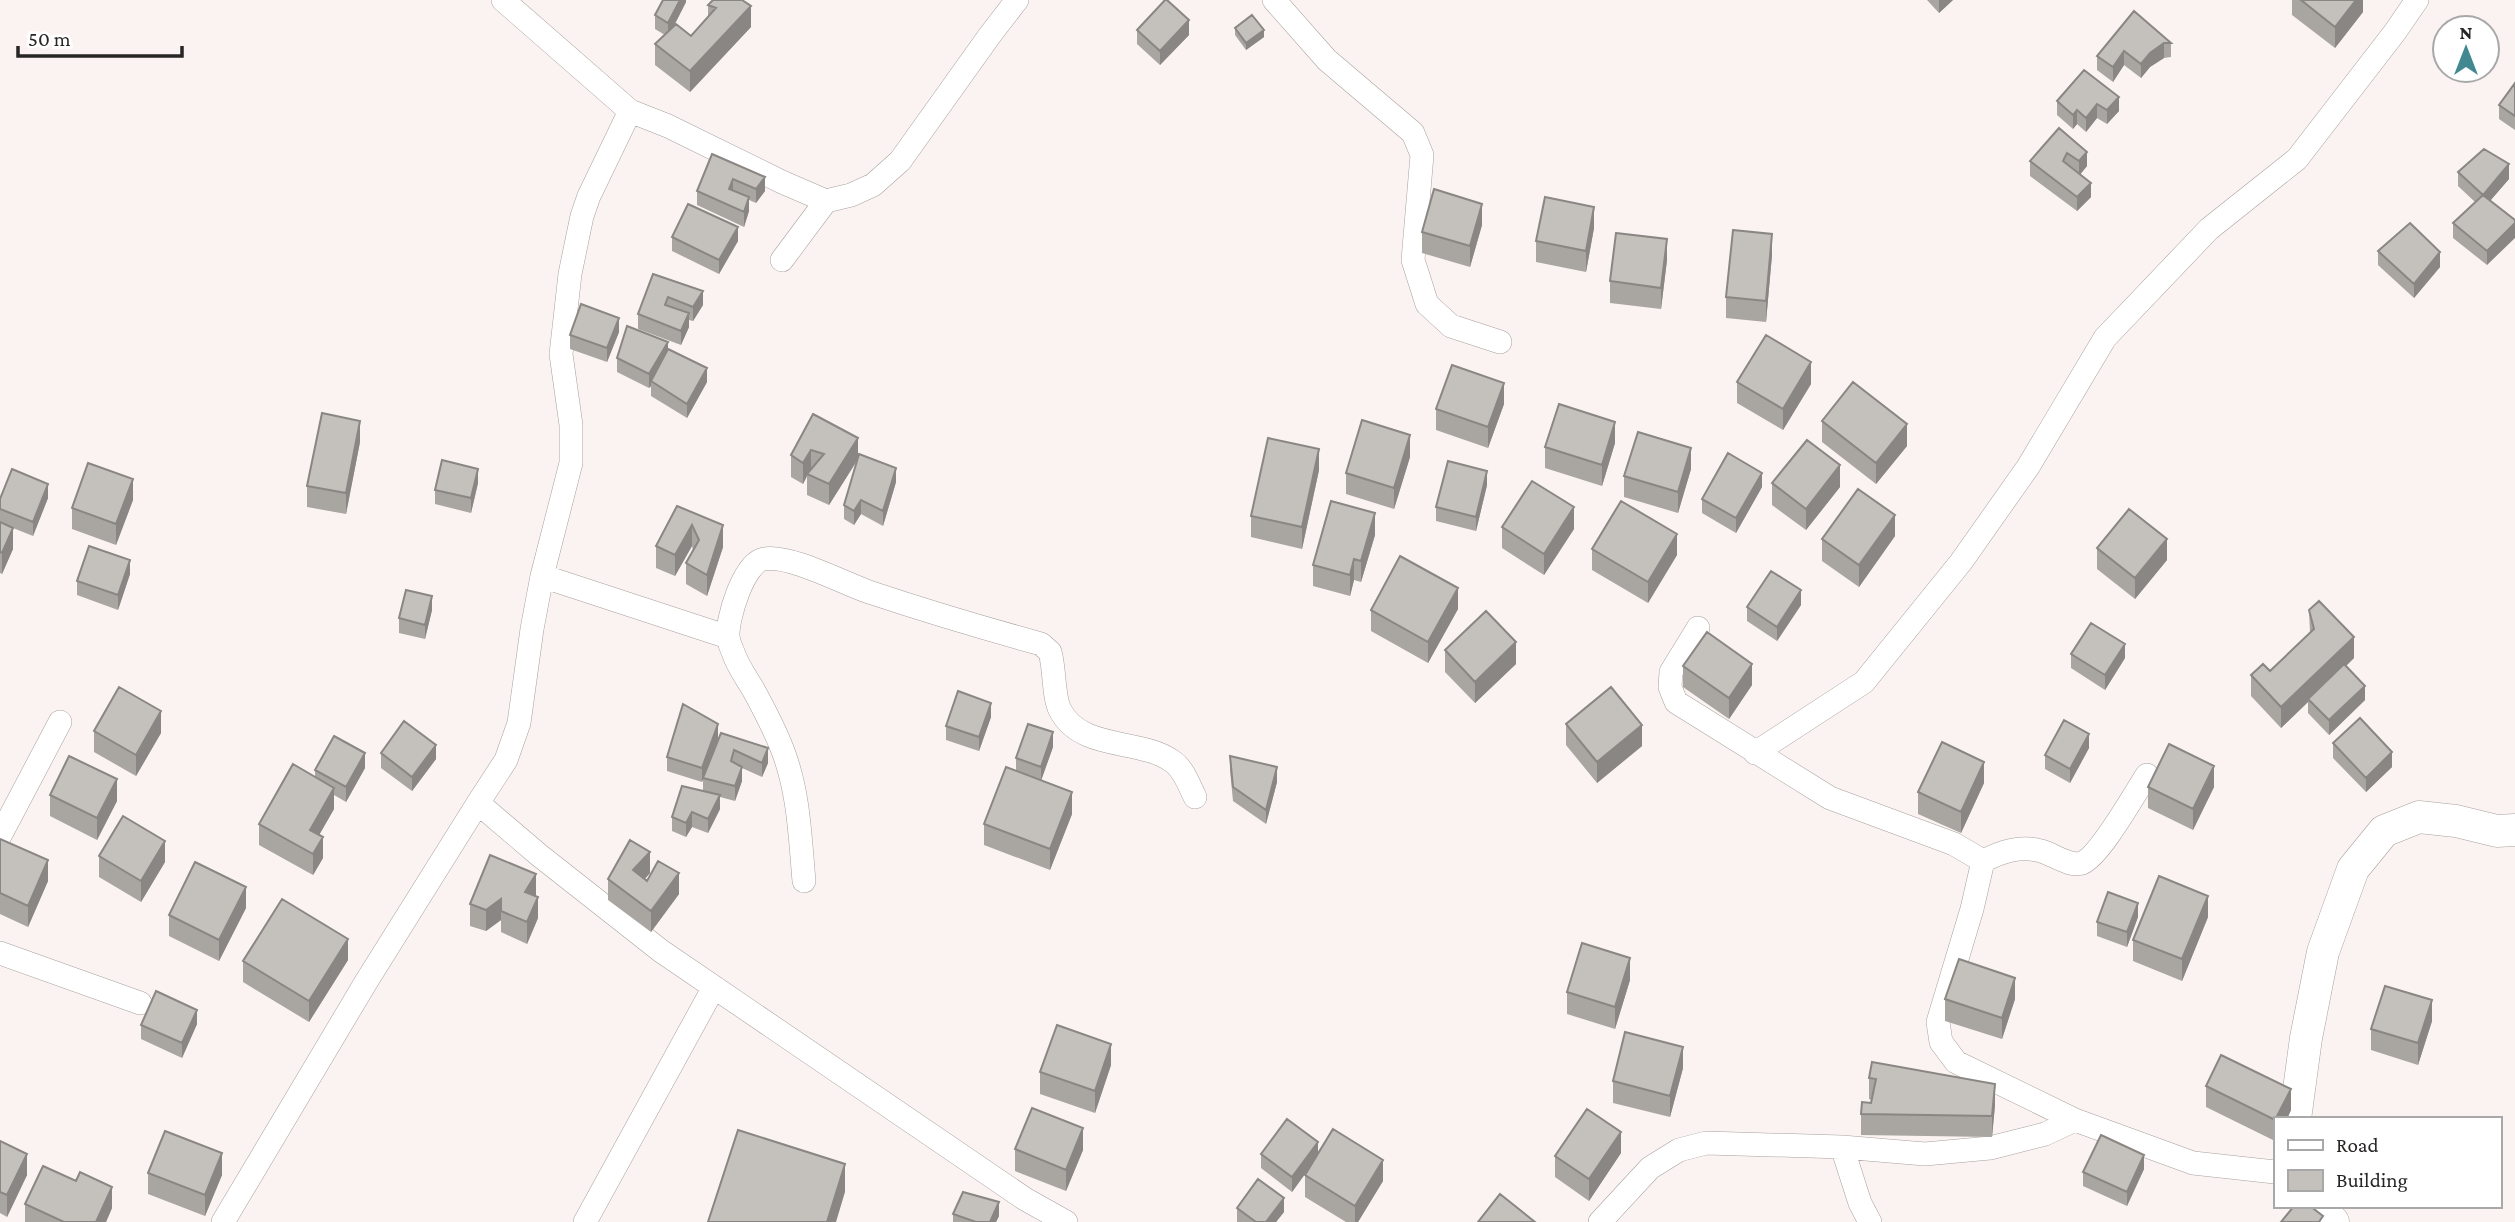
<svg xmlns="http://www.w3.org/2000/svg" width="2515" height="1222" font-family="'Crimson Pro',serif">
<rect width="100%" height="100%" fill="#fbf3f1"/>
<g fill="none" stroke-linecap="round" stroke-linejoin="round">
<!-- street casing -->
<g stroke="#a8a19e" stroke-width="24">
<path id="street" d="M503,0L630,111L668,126L782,182L826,201L851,195L873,185L900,161L990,35L1017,0
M1274,0L1327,60L1413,133L1422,155L1413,260L1427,304L1451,326L1500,342
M782,260L826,201
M542,576L728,637
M1698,628L1671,672L1670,687L1676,702L1830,798L1954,844L1983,861L1972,909L1938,1022L1941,1042L1956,1062L2075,1120
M1755,753L1864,682L1961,562L2028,467L2105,338L2209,229L2297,159L2395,32L2417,0
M478,803L506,760L519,723L532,629L542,576L571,463V425L561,354L570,274L582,216L589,196L630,111
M0,836L60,722
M1983,861C2001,852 2020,845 2041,851C2053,854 2069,867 2082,863C2100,856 2135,793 2147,775
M804,881C800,837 799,793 783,751C775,730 764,709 753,689C746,677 737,665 733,652C731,648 729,642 728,637C727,618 744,562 764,559C789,554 843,583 869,592C926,611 983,628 1041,644L1050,652C1055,669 1053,696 1060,710C1081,751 1139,738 1172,761C1183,768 1189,785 1195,797
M0,953L140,1003
M1842,1147L1860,1203L1870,1222
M223,1222L366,982L478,803L539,855L661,951L1025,1199L1066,1222
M585,1222L714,987
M1600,1222L1650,1168L1679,1150L1706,1143L1842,1147L1925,1154L1990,1148L2045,1134L2075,1120L2193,1163L2275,1172"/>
</g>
<!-- secondary casing -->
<g stroke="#a8a19e" stroke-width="33">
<path id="secondary" d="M2295,1119L2306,1038L2323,952L2353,869L2384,831L2419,817L2456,821L2497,831L2515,830
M2318,1206L2333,1222"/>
</g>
<!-- street -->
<use href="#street" stroke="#fff" stroke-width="23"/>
<!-- secondary -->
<use href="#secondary" stroke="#fff" stroke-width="32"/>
</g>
<!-- wall -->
<path fill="#a9a5a1" d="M686,0V2L674,26L691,36L708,17V5L751,27L690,92L655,65V44L665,35L655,29V15Z
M1927,0H1953L1939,13Z
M2292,0H2363V12L2335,48L2292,15Z
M2134,11L2171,43V57L2164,58L2150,67L2141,78L2124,65L2113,82L2097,70V56Z
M1235,28L1264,37L1246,50L1235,35Z
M1137,30L1189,35L1160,65L1137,44Z
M2084,70L2119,111L2107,124L2097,118L2086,132L2077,124L2073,129L2057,115V101Z
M2515,83V130L2499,119V105Z
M2059,128L2087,166L2080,174L2091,197L2077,211L2030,176V161Z
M712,154L765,191L756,203L749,200V211L744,227L697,205V191Z
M2458,172L2509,179L2490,201L2487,265L2453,238V223L2475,202L2458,186Z
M1482,225L1470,267L1422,253V232Z
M1594,228L1586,272L1536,262V241Z
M672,237L738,241L719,274L672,251Z
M2378,251L2440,267L2414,298L2378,265Z
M1772,255L1766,322L1726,318V297Z
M1667,260L1661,309L1610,303V281Z
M653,274L703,305L693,321L689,320V327L681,345L638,329V314Z
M619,332L607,362L570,349V335Z
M668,351L707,382L687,418L651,396V386L649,388L617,372V358Z
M1737,382L1811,384L1783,430L1737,403Z
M1504,404L1488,448L1436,430V409Z
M813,414L858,459L829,505L807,495V476L803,484L791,477V455Z
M1822,421L1907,446L1876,484L1822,442Z
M360,442L346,514L307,507V486Z
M1615,443L1602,486L1545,468V447Z
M1410,457L1394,509L1346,494V473Z
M1691,469L1678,513L1624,497V476Z
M1319,470L1302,549L1251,537V516Z
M896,482L883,526L861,514L854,525L844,519V505Z
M478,483L471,513L435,504V490Z
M1772,483L1840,487L1806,530L1772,505Z
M1487,485L1476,531L1436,521V507Z
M1762,487L1736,533L1702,513V499Z
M48,498L33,536L13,528V549L2,574L0,573V499Z
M133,500L116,545L72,529V508Z
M677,506L723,547L707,596L686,584V563L693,550L692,546L675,576L656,568V546Z
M1502,527L1574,529L1544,575L1502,548Z
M1375,535L1361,582L1354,580L1350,596L1313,586V565Z
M1895,536L1859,587L1822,561V539Z
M2097,548L2167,560L2135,599L2097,569Z
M1592,549L1677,555L1648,603L1592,570Z
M130,574L118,610L77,595V581Z
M1801,605L1777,641L1747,621V607Z
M1458,609L1428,663L1371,631V610Z
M432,610L425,639L399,633V618Z
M2309,610L2354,658L2346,666L2365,700L2329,735L2308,713V702L2281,728L2251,696V675L2270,671L2310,633Z
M1445,650L1516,664L1475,703L1445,672Z
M2071,654L2125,658L2105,690L2071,668Z
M1683,666L1752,685L1729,719L1683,687Z
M991,717L979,751L946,740V726Z
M1566,724L1642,746L1597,783L1566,745Z
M94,731L161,733L136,776L94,752Z
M721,733L768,763L762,777L742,768V781L735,801L720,797V809L708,833L692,827L686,837L672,831V817L703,791V778Z
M718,738L702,782L667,771V757Z
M2333,743L2392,767L2366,792L2333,758Z
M1053,747L1041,780L1072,814L1050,870L984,845V824L1016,771V758Z
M2089,748L2070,783L2045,769V755Z
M381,753L436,759L412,791L381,768Z
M1230,756L1277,782L1266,824L1233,801L1230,770Z
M365,768L346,802L334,795V809L319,835L323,858L313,875L259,845V824L315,777V770Z
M1984,783L1961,833L1918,814V792Z
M2148,787H2214L2193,830L2148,808Z
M50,795L117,801L97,840L50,816Z
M0,839L48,881L28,927L0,914Z
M99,856L165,862L141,902L99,877Z
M650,873L645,879L679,894L651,932L608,900V879Z
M536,895L538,918L527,944L501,932V920L486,931L470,926V904Z
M246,908L219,961L169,936V915Z
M2138,917L2127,947L2097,936V922Z
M2208,917L2182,981L2133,961V940Z
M348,960L309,1022L243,982V961Z
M1630,980L1615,1029L1567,1014V992Z
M1945,999H2015L2002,1039L1945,1021Z
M2432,1021L2418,1065L2371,1050V1029Z
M197,1024L182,1058L141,1039V1025Z
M1111,1065L1095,1113L1040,1094V1072Z
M1683,1068L1670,1117L1613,1103V1081Z
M1869,1078L1995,1105L1992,1137L1861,1135V1114L1871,1103L1872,1100L1869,1099Z
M2206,1086L2291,1110L2287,1119H2275V1141L2206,1107Z
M0,1141L27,1175L7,1217L0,1213Z
M1015,1149L1083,1150L1066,1191L1015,1171Z
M1318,1153L1383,1181L1358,1222H1346L1305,1197V1175L1308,1170L1292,1192L1261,1168V1154Z
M1621,1153L1589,1201L1555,1177V1156Z
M2144,1169L2127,1206L2083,1186V1172Z
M148,1173L222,1175L205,1216L148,1194Z
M25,1204L112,1208L106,1222H25Z
M1237,1208L1284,1212L1276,1222H1237Z
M953,1214L999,1216L996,1222H953Z"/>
<!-- shaded-wall -->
<path fill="#898683" d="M680,0H686V2L668,37V23Z
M1939,0H1953L1939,13Z
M2356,0H2363V12L2335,48V27Z
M751,6V27L690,92V71Z
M1189,20V35L1160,65V51Z
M1264,30V37L1246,50V43Z
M2164,43V58L2150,67L2141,78V64L2150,53Z
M2124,51V65L2113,82V67Z
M2119,97V111L2107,124V110Z
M2097,104V118L2086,132V118Z
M2077,110V124L2073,129V115Z
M2087,152V166L2079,176V161Z
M2509,164V179L2483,209V195Z
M765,177V191L756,203V189Z
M733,179V193L729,189Z
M2091,183V197L2077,211V197Z
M749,197V211L744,227V212Z
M1482,204V225L1470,267V246Z
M1594,207V228L1586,272V251Z
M2515,223V238L2487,265V251Z
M738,227V241L719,274V260Z
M1772,234V255L1766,322V301Z
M1667,239V260L1661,309V288Z
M2440,252V267L2414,298V284Z
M703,291V305L693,321V307Z
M689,313V327L681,345V331Z
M619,318V332L607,362V348Z
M668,342V356L651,381V386L649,388V374Z
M1811,362V384L1783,430V409Z
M707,368V382L687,418V404Z
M1504,383V404L1488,448V427Z
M360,421V442L346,514V493Z
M1615,422V443L1602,486V465Z
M1907,424V446L1876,484V463Z
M1410,435V457L1394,509V488Z
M858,438V459L829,505V484Z
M1691,448V469L1678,513V492Z
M1319,449V470L1302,549V527Z
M811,450V471L807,474V476L803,484V463Z
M1840,465V487L1806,530V509Z
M896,468V482L883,526V511Z
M478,469V483L471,513V498Z
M1487,471V485L1476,531V517Z
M1762,473V487L1736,533V518Z
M133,479V500L116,545V524Z
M48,484V498L33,536V522Z
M861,500V514L854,525V511Z
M1574,507V529L1544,575V554Z
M1375,513V535L1361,582V561Z
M1895,515V536L1859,587V565Z
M692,525V546L675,576V555Z
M723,525V547L707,596V575Z
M13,528V549L2,574V553Z
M1677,534V555L1648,603V582Z
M2167,539V560L2135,599V578Z
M1354,559V580L1350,596V575Z
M130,560V574L118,610V595Z
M1458,588V609L1428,663V642Z
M1801,590V605L1777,641V627Z
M432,596V610L425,639V625Z
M2354,637V658L2310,701L2308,699V702L2281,728V707Z
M1516,642V664L1475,703V682Z
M2125,644V658L2105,690V675Z
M1752,664V685L1729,719V698Z
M2365,686V700L2329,735V720Z
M991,703V717L979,751V737Z
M161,711V733L136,776V755Z
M718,724V738L702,782V768Z
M1642,725V746L1597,783V762Z
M1053,732V747L1041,781V767Z
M2089,734V748L2070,783V769Z
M436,745V759L412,791V777Z
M768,748V763L762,777V763Z
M2392,752V767L2366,792V778Z
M365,753V768L346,802V787Z
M1984,762V783L1961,833V812Z
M2214,766V787L2193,830V809Z
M742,767V781L735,801V786Z
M1277,767V782L1266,824V810Z
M117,779V801L97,840V818Z
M334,788V809L310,851V830Z
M1072,792V814L1050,870V849Z
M720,795V809L708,833V819Z
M692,812V827L686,837V823Z
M323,837V858L313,875V854Z
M165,841V862L141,902V881Z
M650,852V873L633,892V870Z
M48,860V881L28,927V906Z
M679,873V894L651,932V911Z
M536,874V895L525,913V892Z
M246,887V908L219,961V940Z
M2208,896V917L2182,981V959Z
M538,897V918L527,944V922Z
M501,899V920L486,931V910Z
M2138,903V917L2127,947V932Z
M348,939V960L309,1022V1001Z
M1630,958V980L1615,1029V1007Z
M2015,978V999L2002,1039V1018Z
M2432,1000V1021L2418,1065V1043Z
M197,1010V1024L182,1058V1043Z
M1111,1044V1065L1095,1113V1091Z
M1683,1047V1068L1670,1117V1096Z
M1995,1084V1105L1992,1137V1116Z
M2291,1089V1110L2287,1119H2276Z
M1083,1128V1150L1066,1191V1170Z
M1621,1132V1153L1589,1201V1179Z
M1318,1142V1156L1292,1192V1177Z
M222,1153V1175L205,1216V1195Z
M27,1154V1175L7,1217V1195Z
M2144,1155V1169L2127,1206V1192Z
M1383,1160V1181L1358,1222H1355V1206Z
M845,1164V1192L836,1222H827Z
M112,1187V1208L106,1222H96Z
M1284,1198V1212L1276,1222H1266Z
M999,1202V1216L996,1222H990Z"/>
<!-- building -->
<path fill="#c4c0bb" stroke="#898683" stroke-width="2" d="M663,0H680L668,23L655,15Z
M713,0H742L751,6L690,71L655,44L676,24L691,36L716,8L708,5Z
M1165,0H1167L1189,20L1160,51L1137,30Z
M2301,0H2356L2335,27Z
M2134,11L2171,43H2164L2150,53L2141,64L2124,51L2113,67L2097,56Z
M1252,15L1264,30L1246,43L1235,28Z
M2084,70L2119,97L2107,110L2097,104L2086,118L2077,110L2073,115L2057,101Z
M2515,83V116L2499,105Z
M2059,128L2087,152L2079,161L2067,153L2063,161L2091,183L2077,197L2030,161Z
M2484,149L2509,164L2483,195L2515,220V223L2487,251L2453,223L2483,195L2458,172Z
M712,154L765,177L756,189L733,179L729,189L749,197L744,212L697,191Z
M1434,189L1482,204L1470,246L1422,232Z
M1545,197L1594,207L1586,251L1536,241Z
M688,204L738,227L719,260L672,237Z
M2410,223L2440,252L2414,284L2378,251Z
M1733,230L1772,234L1766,301L1726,297Z
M1616,233L1667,239L1661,288L1610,281Z
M653,274L703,291L693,307L668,297L665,305L689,313L681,331L638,314Z
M581,304L619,318L607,348L570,335Z
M627,326L668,342L649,374L617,358Z
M1766,335L1811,362L1783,409L1737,382Z
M668,349L707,368L687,404L651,381Z
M1452,365L1504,383L1488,427L1436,409Z
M1853,382L1907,424L1876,463L1822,421Z
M1559,404L1615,422L1602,465L1545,447Z
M322,413L360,421L346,493L307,486Z
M813,414L858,438L829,484L807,474L824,454L811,450L803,463L791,455Z
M1362,420L1410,435L1394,488L1346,473Z
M1638,432L1691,448L1678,492L1624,476Z
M1268,438L1319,449L1302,527L1251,516Z
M1807,440L1840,465L1806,509L1772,483Z
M1728,453L1762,473L1736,518L1702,499Z
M859,454L896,468L883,511L861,500L854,511L844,505Z
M442,460L478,469L471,498L435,490Z
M1448,461L1487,471L1476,517L1436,507Z
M88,463L133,479L116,524L72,508Z
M12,469L48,484L33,522L0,509V499Z
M1532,481L1574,507L1544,554L1502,527Z
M1858,489L1895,515L1859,565L1822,539Z
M1331,501L1375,513L1361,561L1354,559L1350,575L1313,565Z
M1621,501L1677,534L1648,582L1592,549Z
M677,506L723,525L707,575L686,563L699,540L692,525L675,555L656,546Z
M2129,509L2167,539L2135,578L2097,548Z
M0,522L13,528L2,553L0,552Z
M89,546L130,560L118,595L77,581Z
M1400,556L1458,588L1428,642L1371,610Z
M1771,571L1801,590L1777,627L1747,607Z
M406,590L432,596L425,625L399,618Z
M2319,601L2354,637L2281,707L2251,675L2263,664L2270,671L2314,629L2309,610Z
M1486,611L1516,642L1475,682L1445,650Z
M2091,623L2125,644L2105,675L2071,654Z
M1707,632L1752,664L1729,698L1683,666Z
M2344,664L2365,686L2329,720L2308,699Z
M119,687L161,711L136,755L94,731Z
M1611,687L1642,725L1597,762L1566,724Z
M958,691L991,703L979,737L946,726Z
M683,704L718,724L702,768L667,757Z
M2360,718L2392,752L2366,778L2333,743Z
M2064,720L2089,734L2070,769L2045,755Z
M404,721L436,745L412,777L381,753Z
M1028,724L1053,732L1041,767L1016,758Z
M721,733L768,748L762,763L734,750L731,761L742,767L735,786L703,778Z
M334,736L365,753L346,787L315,770Z
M1942,742L1984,762L1961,812L1918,792Z
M2169,744L2214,766L2193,809L2148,787Z
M69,756L117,779L97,818L50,795Z
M1230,756L1277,767L1266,810L1233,787Z
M293,764L334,788L310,830L323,837L313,854L259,824Z
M1006,767L1072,792L1050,849L984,824Z
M682,786L720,795L708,819L692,812L686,823L672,817Z
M123,816L165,841L141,881L99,856Z
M0,839L48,860L28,906L0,893Z
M630,840L650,852L633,870L647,881L658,861L679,873L651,911L608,879Z
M490,855L536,874L525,892L538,897L527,922L501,911V899L486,910L470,904Z
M195,862L246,887L219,940L169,915Z
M2159,876L2208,896L2182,959L2133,940Z
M2108,892L2138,903L2127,932L2097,922Z
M282,899L348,939L309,1001L243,961Z
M1582,943L1630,958L1615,1007L1567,992Z
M1959,959L2015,978L2002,1018L1945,999Z
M2385,986L2432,1000L2418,1043L2371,1029Z
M156,991L197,1010L182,1043L141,1025Z
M1057,1025L1111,1044L1095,1091L1040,1072Z
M1625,1032L1683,1047L1670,1096L1613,1081Z
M2221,1055L2291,1089L2275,1120L2206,1086Z
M1872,1062L1995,1084L1992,1116L1861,1114L1862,1102L1871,1103L1876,1079L1869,1078Z
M1032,1108L1083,1128L1066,1170L1015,1149Z
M1587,1109L1621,1132L1589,1179L1555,1156Z
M1287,1119L1318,1142L1292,1177L1261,1154Z
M1333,1129L1383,1160L1355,1206L1305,1175Z
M738,1130L845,1164L827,1222H708Z
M165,1131L222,1153L205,1195L148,1173Z
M2101,1135L2144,1155L2127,1192L2083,1172Z
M0,1141L27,1154L7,1195L0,1192Z
M43,1166L76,1181L80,1172L112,1187L96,1222H64L25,1204Z
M1258,1179L1284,1198L1266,1222H1256L1237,1208Z
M963,1192L999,1202L990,1222H976L953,1214Z
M1500,1194L1535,1222H1478Z
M2294,1206H2310L2323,1216L2319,1222H2281Z"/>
<!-- legend -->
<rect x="2274" y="1117" width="228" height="91" fill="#ffffff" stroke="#a9a8a8" stroke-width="2"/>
<rect x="2288" y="1140" width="35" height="10" fill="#ffffff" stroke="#a9a8a8" stroke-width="2"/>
<text x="2336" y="1152" font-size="21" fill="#282625">Road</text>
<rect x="2288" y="1170" width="35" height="21" fill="#c4c0bb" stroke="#a9a8a8" stroke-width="2"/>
<text x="2336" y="1187" font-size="21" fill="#282625">Building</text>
<!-- north arrow -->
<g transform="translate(2466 49)"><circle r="33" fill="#ffffff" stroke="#a9a8a8" stroke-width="2"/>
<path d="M0-5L12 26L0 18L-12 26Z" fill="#418891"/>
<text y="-10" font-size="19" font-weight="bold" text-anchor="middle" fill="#282625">N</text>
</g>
<!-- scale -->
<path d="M18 46v10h164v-10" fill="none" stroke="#282625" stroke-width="3.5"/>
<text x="28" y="46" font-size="21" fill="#282625" stroke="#ffffff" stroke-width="5" paint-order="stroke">50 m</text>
</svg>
